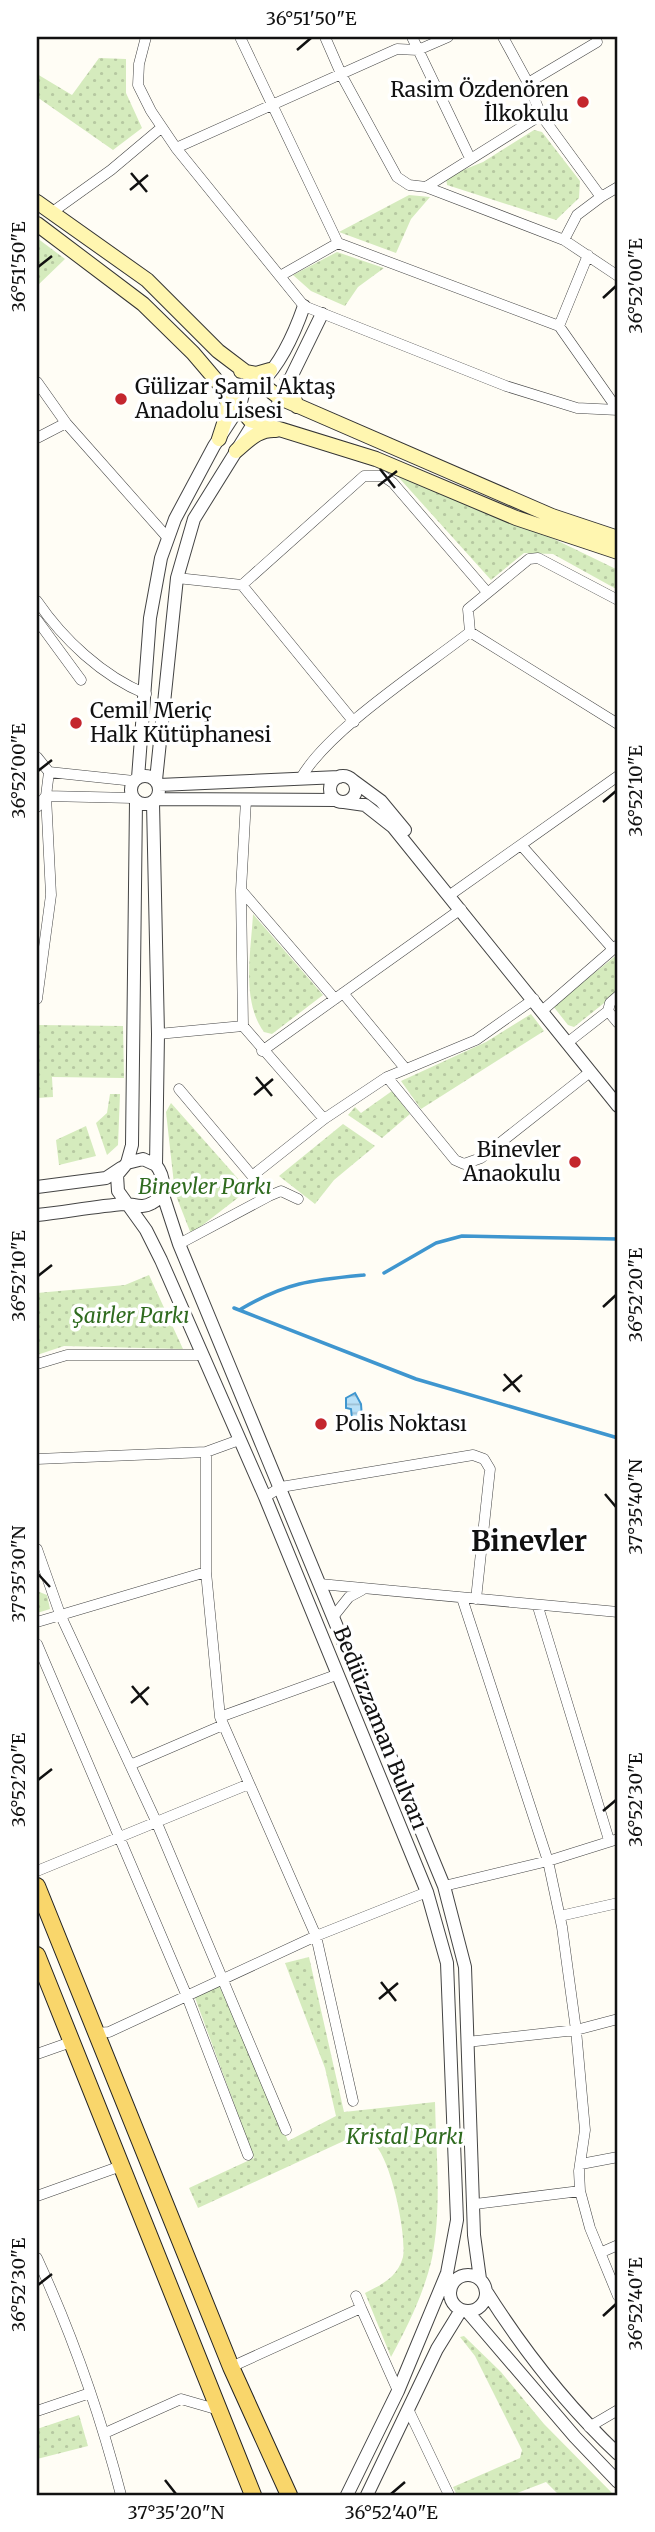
<svg xmlns="http://www.w3.org/2000/svg" width="655" height="2532" font-family="Merriweather,serif">
<defs>
<pattern id="green-dots" width="8" height="8" patternUnits="userSpaceOnUse" patternTransform="scale(1.75)"><rect width="8" height="8" fill="#d5ebbd"/><path d="M2 2h.1M6 6h.1" fill="none" stroke="#b6c8a1" stroke-width="1.8" stroke-linecap="round"/></pattern>
<pattern id="water-rules" width="6" height="5" patternUnits="userSpaceOnUse" patternTransform="scale(1.75)"><rect width="6" height="5" fill="#b9e0f7"/><path d="M0 2.5h6" fill="none" stroke="#9ebfd3"/></pattern>
</defs>
<rect width="100%" height="100%" fill="#fffdf5"/>
<!-- green -->
<path fill="url(#green-dots)" d="M99,58L126,59V93L142,128L113,150L37,97V74L72,95Z
M534,130L542,132L580,181L579,198L556,220L447,185L446,177L483,162Z
M409,195L430,197L411,219L396,253L339,232Z
M37,238L65,259L37,286Z
M337,252L384,268L358,287L345,306L311,291L293,275Z
M392,470L523,524L618,570V590L553,554L524,553L491,580Z
M253,914L323,995L272,1034L264,1032C241,1001 251,952 253,914Z
M618,954V992L574,1027L568,1025L553,1006Z
M531,1014L544,1031L421,1109L401,1081L486,1042Z
M37,1025L123,1026L124,1078L52,1077L53,1097L37,1098Z
M392,1091L410,1114L382,1138L348,1115L355,1107L361,1113Z
M110,1094H120L118,1145L107,1155L96,1123L107,1113Z
M171,1103L248,1190L191,1234L175,1193L166,1112Z
M343,1124L375,1146L334,1180L315,1204L279,1176Z
M86,1126L96,1156L59,1165L56,1140Z
M149,1275L183,1349L64,1346L37,1355V1293L125,1285Z
M37,1591L47,1595L50,1609L37,1613Z
M309,1957L344,2112L435,2102C436,2153 442,2208 432,2258C424,2293 408,2326 391,2357L365,2293C381,2285 398,2277 403,2257C407,2236 391,2158 374,2144C366,2137 358,2139 348,2139L198,2208L189,2188L254,2158L194,1995L219,1985L288,2141L336,2116L325,2068L285,1963Z
M464,2336L501,2372L544,2424L614,2495H559L546,2482L512,2495H457L453,2487L520,2458L522,2450L475,2356L460,2337Z
M79,2415L88,2446L37,2459V2429Z"/>
<!-- water -->
<path fill="url(#water-rules)" stroke="#3f96cf" stroke-width="2" d="M355,1393L361,1404L362,1418L352,1419L351,1409L346,1408V1398Z"/>
<g fill="none" stroke-linecap="round" stroke-linejoin="round">
<!-- stream -->
<path stroke="#3f96cf" stroke-width="3.5" d="M384,1273L436,1243L462,1236L618,1239
M234,1308L416,1379L618,1438
M241,1309C287,1282 312,1280 364,1275"/>
<!-- minor casing -->
<g stroke="#444" stroke-width="11">
<path id="minor" d="M146,37L139,64L138,85L151,111L176,148L304,306L506,386L577,408L618,410
M240,37L338,243L559,326L618,410
M325,37L342,76L397,177L409,185L426,187L564,240L618,276
M412,37L470,158
M503,37L528,83L541,115L601,197L618,187
M528,83L597,42
M176,148L397,49L418,50L448,37
M426,187L541,115
M51,213L111,170L161,128
M564,240L577,215L601,197
M280,276L338,243
M559,326L588,255
M37,382L66,423L167,537
M37,438L66,423
M177,578L242,585L354,722
M242,585L364,476H383L393,483L487,592
M618,600L538,558L529,559L468,609L470,632L618,724
M37,601C63,639 102,676 146,694
M37,620L81,680
M37,757L49,772L46,796L51,895L37,999
M49,772L134,781
M301,778C328,730 424,668 470,632
M46,796L133,798
M246,800L241,890L243,1026L324,1119
M37,807L46,796
M521,845L613,949
M241,890L335,999
M450,895L618,776
M343,993L404,1067
M543,1010L618,945
M608,1011L618,1023
M158,1034L243,1026
M567,1043L608,1011L610,1003L618,996
M262,1051L461,909
M387,1077L455,1160L464,1164L481,1158L590,1072
M179,1089L269,1196L281,1191L298,1199
M252,1176L324,1119L387,1077L476,1040L534,999
M179,1244L269,1196
M37,1364L67,1355H202
M37,1459L206,1452
M265,1497L281,1487L473,1455L484,1459L490,1469L476,1599
M37,1549L60,1614L156,1821L286,2130
M206,1572L220,1717L316,1936L353,2101
M320,1584L618,1612
M462,1598L548,1861L562,1927L576,2030L585,2130L579,2171L580,2191L590,2228L618,2296
M538,1607L609,1840
M333,1617L349,1597L362,1590
M37,1622L206,1572V1452L239,1440
M37,1644L186,1994L248,2155
M220,1717L336,1675
M130,1765L223,1725
M37,1871L249,1784
M444,1886L548,1861L618,1839
M560,1916L618,1903
M97,2033L109,2032L316,1936L427,1892
M467,2042L576,2030L618,2019
M37,2054L71,2042
M581,2164L618,2157
M37,2196L121,2166
M475,2204L580,2191
M602,2252L618,2245
M37,2258C72,2334 100,2414 121,2495
M356,2296L361,2308
M231,2367L361,2308L398,2391
M408,2409L449,2495
M37,2411L90,2393
M589,2427L618,2410
M105,2433L181,2399L219,2410"/>
</g>
<!-- tertiary casing -->
<g stroke="#444" stroke-width="14">
<path id="tertiary" d="M131 790a14 14 0 1 1 28 0a14 14 0 1 1-28 0Z
M330 789a13 13 0 1 1 26 0a13 13 0 1 1-26 0Z
M138,778L150,618L161,558L175,519L214,446L240,406L243,394C248,388 256,388 261,383C281,363 295,332 304,306
M351,779L381,801L405,830
M156,780L177,578L194,519L255,421L266,420L274,412L322,314
M159,785L339,777
M157,799L336,800
M136,801L132,1145L127,1163L117,1175L118,1191L146,1230L161,1260L265,1497L427,1892L447,1963L457,2220L447,2273L398,2391L347,2495
M344,802L365,805L393,827L618,1106
M127,1163L143,1159L156,1165
M37,1187L106,1178L121,1168
M162,1192L179,1244L444,1886L465,1967L474,2235L480,2279
M37,1215C66,1212 96,1206 125,1204C134,1204 142,1209 152,1203C167,1195 165,1177 156,1165L158,1034L153,803
M450 2293a18 18 0 1 1 36 0a18 18 0 1 1-36 0Z
M486,2291C524,2351 566,2405 618,2454
M467,2311L575,2437L618,2482
M367,2495L437,2349L461,2310"/>
</g>
<!-- secondary casing -->
<g stroke="#333" stroke-width="16">
<path id="secondary" d="M37,202L147,280L218,351L280,398L552,516L618,538
M37,224L143,304L193,353L250,420L376,459L516,518L618,552
M241,371L256,374L270,370
M287,382L297,406
M219,439C224,422 232,407 224,390
M236,451C249,440 258,429 276,430"/>
</g>
<!-- primary casing -->
<g stroke="#222" stroke-width="18">
<path id="primary" d="M37,1886L231,2367L289,2495
M37,1955L253,2495"/>
</g>
<!-- minor -->
<use href="#minor" stroke="#fff" stroke-width="10"/>
<!-- tertiary -->
<use href="#tertiary" stroke="#fff" stroke-width="12"/>
<!-- secondary -->
<use href="#secondary" stroke="#fff6b0" stroke-width="14"/>
<!-- primary -->
<use href="#primary" stroke="#f9d66b" stroke-width="16"/>
</g>
<!-- ticks -->
<path fill="none" stroke="#111" stroke-width="2.5" d="M297,50L311,38M131,173L147,192M130,190L148,175M38,267L52,256M603,298L616,286M380,469L395,488M378,486L397,471M38,771L52,760M603,802L616,791M256,1077L272,1096M254,1095L273,1079M38,1276L52,1265M603,1307L616,1295M504,1374L520,1392M503,1391L522,1375M605,1494L616,1507M38,1574L50,1587M132,1686L148,1705M131,1703L149,1687M38,1780L52,1769M603,1811L616,1800M381,1982L396,2001M379,1999L398,1983M38,2285L52,2274M603,2316L616,2304M165,2480L176,2494M391,2494L405,2482"/>
<!-- markers -->
<g fill="#c4262e" stroke="#fff" stroke-width="2.5">
<circle cx="583" cy="102" r="7"/>
<circle cx="121" cy="399" r="7"/>
<circle cx="76" cy="723" r="7"/>
<circle cx="575" cy="1162" r="7"/>
<circle cx="321" cy="1424" r="7"/>
</g>
<g text-anchor="middle" stroke-width="7" stroke-linejoin="round" paint-order="stroke">
<!-- poi labels -->
<g font-size="21" fill="#111" stroke="#fff" text-anchor="start">
<text x="569" y="97" text-anchor="end">Rasim Özdenören<tspan x="569" dy="24">İlkokulu</tspan></text>
<text x="135" y="394">Gülizar Şamil Aktaş<tspan x="135" dy="24">Anadolu Lisesi</tspan></text>
<text x="90" y="718">Cemil Meriç<tspan x="90" dy="24">Halk Kütüphanesi</tspan></text>
<text x="561" y="1157" text-anchor="end">Binevler<tspan x="561" dy="24">Anaokulu</tspan></text>
<text x="335" y="1431">Polis Noktası</text>
</g>
<!-- park labels -->
<g font-size="21" font-style="italic" fill="#2f6b1f" stroke="#fff">
<text x="205" y="1194">Binevler Parkı</text>
<text x="131" y="1323">Şairler Parkı</text>
<text x="405" y="2144">Kristal Parkı</text>
</g>
<!-- street labels -->
<g font-size="21" fill="#111" stroke="#fff">
<text transform="translate(380 1728) rotate(68)" y="7">Bediüzzaman Bulvarı</text>
</g>
<!-- district labels -->
<g font-size="28" font-weight="bold" fill="#111" stroke="#fff">
<text x="529" y="1551">Binevler</text>
</g>
</g>
<!-- border -->
<rect width="655" height="2532" fill="none" stroke="#ffffff" stroke-width="77"/>
<rect x="38" y="38" width="578" height="2456" fill="none" stroke="#111" stroke-width="2.5"/>
<g font-size="18" text-anchor="middle" fill="#111">
<text x="311" y="25">36°51'50"E</text>
<text transform="translate(19 267) rotate(-90)" y="6">36°51'50"E</text>
<text transform="translate(636 286) rotate(-90)" y="6">36°52'00"E</text>
<text transform="translate(19 771) rotate(-90)" y="6">36°52'00"E</text>
<text transform="translate(636 791) rotate(-90)" y="6">36°52'10"E</text>
<text transform="translate(19 1276) rotate(-90)" y="6">36°52'10"E</text>
<text transform="translate(636 1295) rotate(-90)" y="6">36°52'20"E</text>
<text transform="translate(636 1507) rotate(-90)" y="6">37°35'40"N</text>
<text transform="translate(19 1574) rotate(-90)" y="6">37°35'30"N</text>
<text transform="translate(19 1780) rotate(-90)" y="6">36°52'20"E</text>
<text transform="translate(636 1800) rotate(-90)" y="6">36°52'30"E</text>
<text transform="translate(19 2285) rotate(-90)" y="6">36°52'30"E</text>
<text transform="translate(636 2304) rotate(-90)" y="6">36°52'40"E</text>
<text x="176" y="2519">37°35'20"N</text>
<text x="391" y="2519">36°52'40"E</text>
</g>
</svg>
